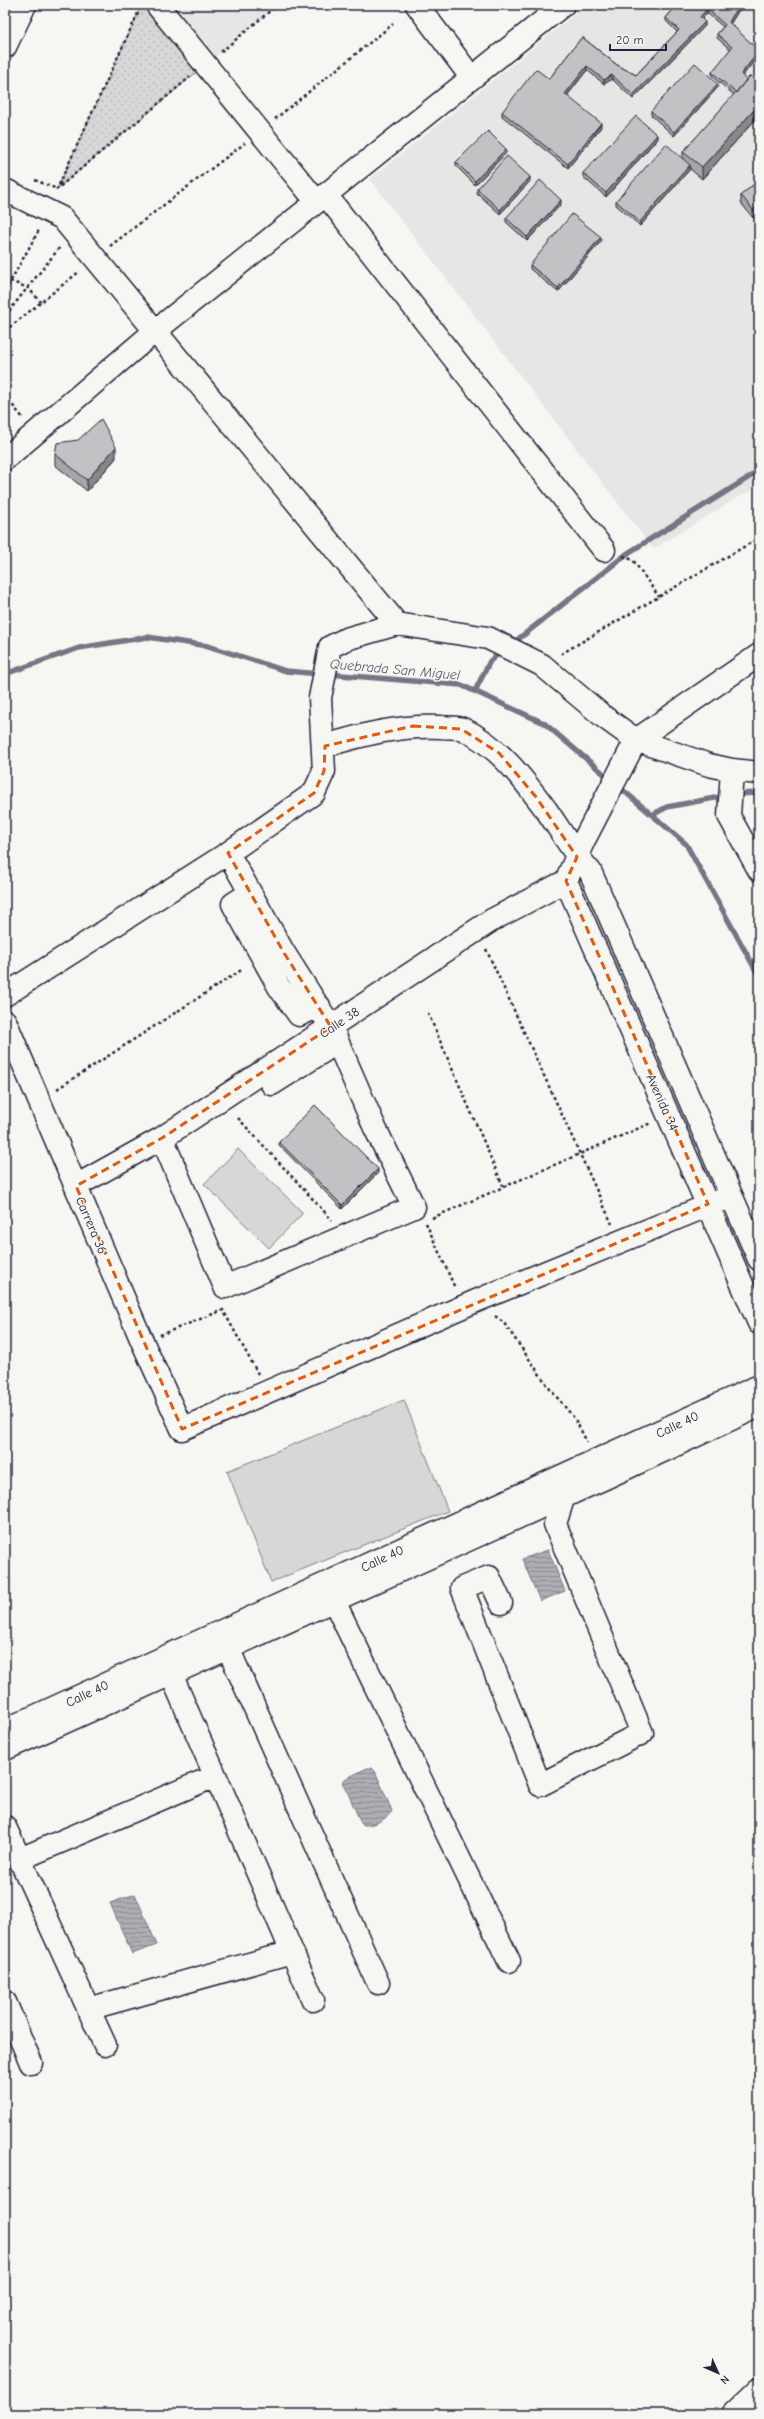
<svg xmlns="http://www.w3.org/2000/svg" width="764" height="2419" font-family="'Comic Neue',sans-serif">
<defs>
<pattern id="grass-dots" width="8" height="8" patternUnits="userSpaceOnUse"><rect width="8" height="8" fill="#d7d7d7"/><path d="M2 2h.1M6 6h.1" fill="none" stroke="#b8b8b9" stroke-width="1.8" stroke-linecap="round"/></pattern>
<pattern id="water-rules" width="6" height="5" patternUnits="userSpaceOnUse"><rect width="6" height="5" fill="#adadb3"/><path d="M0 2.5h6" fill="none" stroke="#8c8c93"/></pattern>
</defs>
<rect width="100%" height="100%" fill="#f6f6f2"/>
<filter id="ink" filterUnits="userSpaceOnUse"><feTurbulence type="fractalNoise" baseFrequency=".025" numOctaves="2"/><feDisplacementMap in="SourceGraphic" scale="8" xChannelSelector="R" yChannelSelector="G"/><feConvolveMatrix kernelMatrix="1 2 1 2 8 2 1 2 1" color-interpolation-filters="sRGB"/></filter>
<g filter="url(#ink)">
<!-- built -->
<path fill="#e6e6e4" d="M143,5H277L198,71Z
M586,5H759V485L653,549L370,179Z"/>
<!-- grass -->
<path fill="url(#grass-dots)" stroke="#7c7c89" d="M142,5L198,71L57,189Z"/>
<!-- pitch -->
<path fill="#d7d7d7" stroke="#7c7c89" d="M238,1149L303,1213L269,1248L204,1184Z
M404,1400L448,1511L271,1582L227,1471Z"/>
<!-- water -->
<path fill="url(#water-rules)" stroke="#757583" d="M548,1550L565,1591L540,1601L522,1559Z
M367,1768H372L375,1771L392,1811C387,1819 373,1826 364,1825L361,1823L343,1782L345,1779Z
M135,1894L157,1945L132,1954L110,1903Z"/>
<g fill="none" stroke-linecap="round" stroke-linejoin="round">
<!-- stream -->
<path stroke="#757583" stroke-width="5.5" d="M512,644L628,553L759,471
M5,674L79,648L147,637L208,646L286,671L320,674
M329,674L461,685L544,723L610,779
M475,691L490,661L502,651
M617,785L686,844L759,976
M736,794L759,793
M652,815L667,807L725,796"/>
<!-- minor casing -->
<g stroke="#22223b" stroke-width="25">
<path id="minor" d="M157,5L317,202
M417,5L471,77
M5,47L25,5
M5,190L62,218L397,624
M326,195L604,550
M5,459L154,332L563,5
M325,746C364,734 401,725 441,727C448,728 457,727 463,729C499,746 524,780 547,811C561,831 573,853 590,871L759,1259
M732,770L759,773
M566,881L759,1323
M250,893L233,904L279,987L299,1015L319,1006
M5,995L228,853L314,793L324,771L320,698L330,647L346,639L397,624L488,638L542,665L604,717L636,740L709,765L732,770L729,816L759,870
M5,1021L142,1341L182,1429L476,1301L731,1196
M272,1084L327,1049L320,1034
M162,1138L225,1287L414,1207L375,1128L331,1027L284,953L228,853
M76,1186L162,1138L492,920L566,881L583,842L636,740L759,655
M334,1601L509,1961
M501,1603L489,1577L462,1588L540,1785L642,1733L555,1524L564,1496
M228,1648L378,1983
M171,1674L313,2000
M5,1827L105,2045
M20,1859L215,1776
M5,2002L31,2063
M88,2009L292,1952
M733,2414L759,2389"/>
</g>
<!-- major casing -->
<g stroke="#22223b" stroke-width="25">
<path id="major" d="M5,1730L759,1386
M5,1749L605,1478L759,1406"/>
</g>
<!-- path -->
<path stroke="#22223b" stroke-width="2.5" stroke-dasharray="3 3" stroke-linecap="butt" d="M138,13L57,189L190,77
M221,52L277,5
M5,76L10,66
M275,119L393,24
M35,180L57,189
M110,246L245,143
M10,281L28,288L41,302
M5,291L39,230
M5,316L60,247
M5,331L80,271
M5,396L23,418
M623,556L633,560L659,597
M561,654L759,538
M486,949L612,1224
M428,1013L503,1186
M57,1089L243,969
M238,1118L332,1220
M432,1218L651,1123
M426,1223L455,1288
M495,1316L504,1323L550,1389L575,1419L587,1442
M160,1335L223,1310L258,1374"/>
<!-- minor -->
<use href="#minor" stroke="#f6f6f2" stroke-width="22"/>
<!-- major -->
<use href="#major" stroke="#f6f6f2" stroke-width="22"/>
</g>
<!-- wall -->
<path fill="#a7a7a9" stroke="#22223b" d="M677,5H742L730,24L759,51V55L742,76L746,80L759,84V125L754,121L702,179L690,169L640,226L616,205V201L683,159V152L734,95L712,76V72L731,50L717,38V34L723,27L707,13L702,19L705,26L633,99L612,79L604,84L587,70L567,96L601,127L568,168L502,116V112L549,79L582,37L617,65L636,75L677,32L666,21V18Z
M718,87L674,136L651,115V111Z
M657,139L606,197L583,177V173Z
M506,153L475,185L456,166V162Z
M759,169V178L757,175V171Z
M759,180L753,218L741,203V195Z
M530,181L500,214L477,193V189Z
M561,204L527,241L506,222V218Z
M601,241L558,292L530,269V265Z
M55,454L116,458L87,491L55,465Z
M279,1142L378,1173L342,1209L279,1145Z"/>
<!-- shaded-wall -->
<path fill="#888889" stroke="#22223b" d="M739,5H742L729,26V22Z
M707,9V13L700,21V17Z
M705,22V26L633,99V95Z
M759,51V55L741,78V74Z
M587,66V70L565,98V94Z
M612,75V79L604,84V80Z
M718,84V87L674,136V132Z
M754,110V121L702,179V167Z
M601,123V127L568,168V164Z
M657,135V139L606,197V193Z
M506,149V153L475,185V181Z
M690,165V169L640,226V222Z
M530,177V181L500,214V210Z
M561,200V204L527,241V237Z
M759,205V213L753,218V210Z
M601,237V241L558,292V288Z
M116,447V458L87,491V480Z
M378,1169V1173L342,1209V1205Z"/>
<!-- building -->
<path fill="#c2c2c4" stroke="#22223b" d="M677,5H739L729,22L759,51L741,74L746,80L736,93L712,72L732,47L717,34L725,25L707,9L700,17L705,22L633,95L612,75L604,80L587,66L565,94L601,123L568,164L502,112L536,69L549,79L582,37L617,65L636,75L679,30L666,18Z
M695,63L718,84L674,132L651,111Z
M750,76L759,84V114L754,110L702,167L683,152Z
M636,116L657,135L606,193L583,173Z
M488,131L506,149L475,181L456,162Z
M666,144L690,165L640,222L616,201Z
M507,156L530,177L500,210L477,189Z
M759,169V174L757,171Z
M540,180L561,200L527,237L506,218Z
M759,180V205L753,210L741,195Z
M572,214L601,237L558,288L530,265Z
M101,419L116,447L87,480L55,454L57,443L78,440Z
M315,1105L378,1169L342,1205L279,1142Z"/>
</g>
<!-- marked area -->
<path fill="none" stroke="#e8590c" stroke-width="3" stroke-dasharray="8 5" stroke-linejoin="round" d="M413,726L461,729L499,753L536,797L577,857L566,881L708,1204L182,1429L76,1186L162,1138L331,1027L284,953L228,853L314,793L324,771L325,746Z"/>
<g text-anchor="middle" stroke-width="3" stroke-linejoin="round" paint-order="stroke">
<!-- street labels -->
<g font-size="13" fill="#22223b" stroke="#f6f6f2">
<text transform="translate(339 1022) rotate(-34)" y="5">Calle 38</text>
<text transform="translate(663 1102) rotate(66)" y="5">Avenida 34</text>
<text transform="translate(92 1225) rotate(67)" y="5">Carrera 36</text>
<text transform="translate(677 1424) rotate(-25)" y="5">Calle 40</text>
<text transform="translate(382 1558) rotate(-25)" y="5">Calle 40</text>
<text transform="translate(87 1693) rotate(-25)" y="5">Calle 40</text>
</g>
<!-- water labels -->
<g font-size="14" font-style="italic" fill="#535365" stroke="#f6f6f2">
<text transform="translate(395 669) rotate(5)" y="5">Quebrada San Miguel</text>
</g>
</g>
<!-- margin -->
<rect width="764" height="2419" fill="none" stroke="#f6f6f2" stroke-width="20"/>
<rect x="10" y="10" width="744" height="2399" fill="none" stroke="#22223b" stroke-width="1.5" filter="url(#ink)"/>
<!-- north arrow -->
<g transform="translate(718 2373) rotate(135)" stroke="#f6f6f2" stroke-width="3" paint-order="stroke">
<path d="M0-3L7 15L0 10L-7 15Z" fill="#22223b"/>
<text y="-6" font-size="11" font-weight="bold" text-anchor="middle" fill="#22223b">N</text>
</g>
<!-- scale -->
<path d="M610 44v6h56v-6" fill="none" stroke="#22223b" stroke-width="2"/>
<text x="616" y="44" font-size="12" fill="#22223b" stroke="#f6f6f2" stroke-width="3" paint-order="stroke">20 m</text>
</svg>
